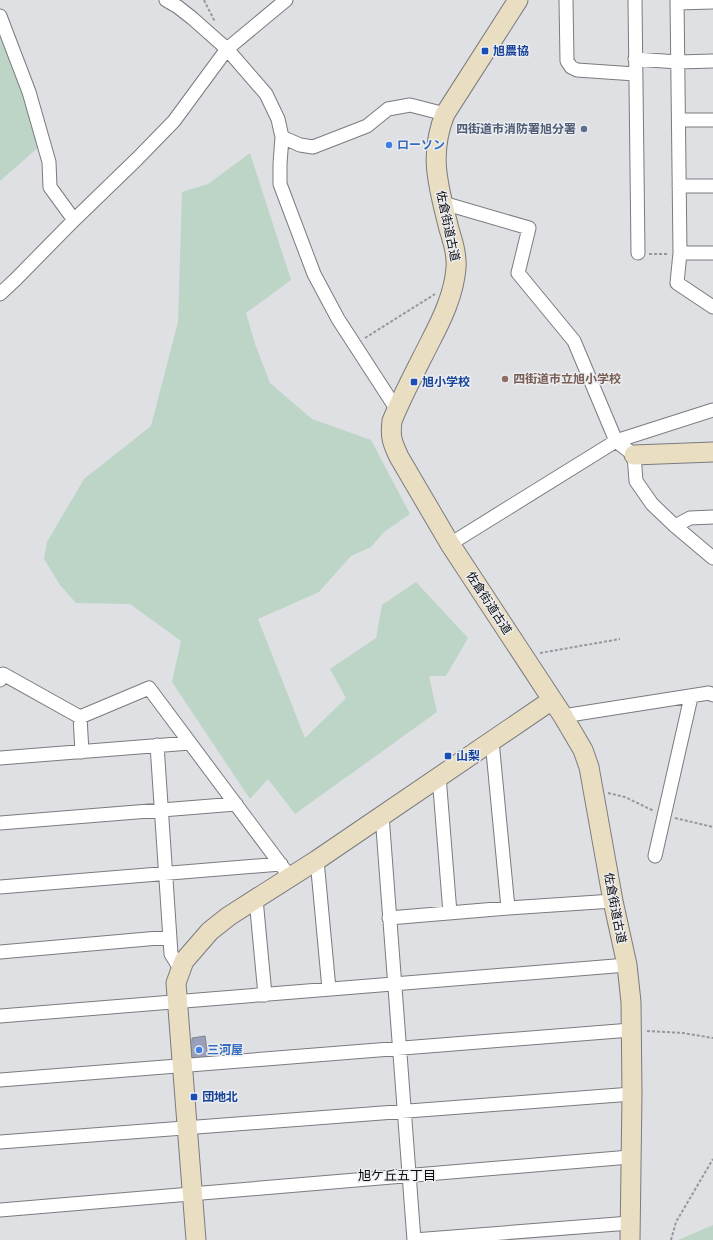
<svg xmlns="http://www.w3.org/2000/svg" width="713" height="1240" font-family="Inter,'Noto Sans JP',sans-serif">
<rect width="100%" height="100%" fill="#dee0e4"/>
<!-- green -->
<path fill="#bdd5c6" d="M0,32L41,145L0,181Z
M250,153L291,280L246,313L255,344L270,383L312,419L371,440L410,514L384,532L371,547L351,556L319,592L258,619L305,738L346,698L330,669L376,638L382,605L416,582L468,638L446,676H429L437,712L295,814L268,779L250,799L172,682L181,641L130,604L76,603L60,585L44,559L47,542L84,479L151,426L178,322L182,192L208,184Z
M713,1225V1240H678Z"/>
<!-- building -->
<path fill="#98a0bc" stroke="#828387" d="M205,1036L208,1058L192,1059L190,1042H192V1038Z"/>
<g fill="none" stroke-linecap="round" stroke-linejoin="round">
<!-- street casing -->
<g stroke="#7a7b7f" stroke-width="15">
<path id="street" d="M166,0L178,7L192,18L227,49L266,94L278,119L282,137L280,164V184L314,274L338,319L397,410
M566,0L567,61L571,67L577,70L635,74
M635,0L638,253
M677,0L680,253L677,283L713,307
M677,3L713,2
M0,16L29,92L49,162L50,187L74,220
M635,59L678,62L713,61
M679,120H713
M282,137L300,145L313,147L367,126L388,109L410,105L445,114
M679,186H713
M443,203L529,228L518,273L574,341L616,441L634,455L636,481L652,504L675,526L713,558
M680,253H713
M0,294L16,279L74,220L137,159L174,121L227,49L286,0
M675,526L690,518L713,517
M450,544L616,441L713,410
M0,680L3,674L80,717L149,688L290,877
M563,716L709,693L713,695
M80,717L82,752
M492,741L508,908
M157,745L171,954L181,970
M0,758L190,743
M439,776L450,913
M382,815L414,1240
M0,823L236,804
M655,856L691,697
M317,860L329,989
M0,887L281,864
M256,899L265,995
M389,918L508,908L613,901
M0,952L170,937
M0,1016L627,965
M0,1080L631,1030
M0,1142L632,1094
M0,1210L630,1157
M414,1240L630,1223"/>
</g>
<!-- secondary casing -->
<g stroke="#7a7b7f" stroke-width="21">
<path id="secondary" d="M518,0L445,114C428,156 439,188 449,229C453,242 457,255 456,268C454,294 442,319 430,342C417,368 403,394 392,421C390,437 392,442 399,457L450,544L563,716L583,750L589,767L613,901L627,965L631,1002L632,1094L630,1240
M634,455L713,452
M196,1240L176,983L184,961L210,931L229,916L317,860L552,700"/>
</g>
<!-- path -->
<path stroke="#96989b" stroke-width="2" stroke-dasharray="3 2" stroke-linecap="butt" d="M204,0L215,22
M649,254H669
M365,338L435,294
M540,653L620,639
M608,793L625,797L654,811
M675,818L713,827
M647,1031L683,1033L713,1038
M671,1240L676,1222L713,1159"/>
<!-- street -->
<use href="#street" stroke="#fff" stroke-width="13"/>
<!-- secondary -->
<use href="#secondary" stroke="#eadec2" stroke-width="19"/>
</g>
<!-- markers -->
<g fill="#1a4fb4" stroke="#ecedf1" stroke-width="1.5">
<rect x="481" y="47" width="8" height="8" rx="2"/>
<rect x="410" y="378" width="8" height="8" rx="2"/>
<rect x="444" y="752" width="8" height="8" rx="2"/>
<rect x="190" y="1093" width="8" height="8" rx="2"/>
</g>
<circle fill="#5c6f8a" stroke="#ecedf1" stroke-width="1.5" cx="584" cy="129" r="4"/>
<g fill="#3f7fe0" stroke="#ecedf1" stroke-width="1.5">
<circle cx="389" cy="145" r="4"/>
<circle cx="199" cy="1050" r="4"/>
</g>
<circle fill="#8d6e63" stroke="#ecedf1" stroke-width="1.5" cx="505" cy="379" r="4"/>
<g text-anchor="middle" stroke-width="3" stroke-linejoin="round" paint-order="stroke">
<!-- transit labels -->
<g font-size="12" font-weight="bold" fill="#164399" stroke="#ecedf1" text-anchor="start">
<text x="493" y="55">旭農協</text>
<text x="422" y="386">旭小学校</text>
<text x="456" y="760">山梨</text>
<text x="202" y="1101">団地北</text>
</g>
<!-- service labels -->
<g font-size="12" font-weight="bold" fill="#4e5e75" stroke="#ecedf1" text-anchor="end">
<text x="576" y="133">四街道市消防署旭分署</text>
</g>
<!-- shop labels -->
<g font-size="12" font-weight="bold" fill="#366cbe" stroke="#ecedf1" text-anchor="start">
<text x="397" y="149">ローソン</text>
<text x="207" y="1054">三河屋</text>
</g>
<!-- street labels -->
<g font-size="12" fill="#0b0b0d" stroke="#ecedf1">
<text transform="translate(448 226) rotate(78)" y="4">佐倉街道古道</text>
<text transform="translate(489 603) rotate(57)" y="4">佐倉街道古道</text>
<text transform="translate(615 908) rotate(79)" y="4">佐倉街道古道</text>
</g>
<!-- education labels -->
<g font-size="12" font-weight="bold" fill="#785e54" stroke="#ecedf1" text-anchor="start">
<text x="513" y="383">四街道市立旭小学校</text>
</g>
<!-- neighbourhood labels -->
<g font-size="13" fill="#0b0b0d" stroke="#ecedf1">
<text x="397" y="1180">旭ケ丘五丁目</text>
</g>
</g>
</svg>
